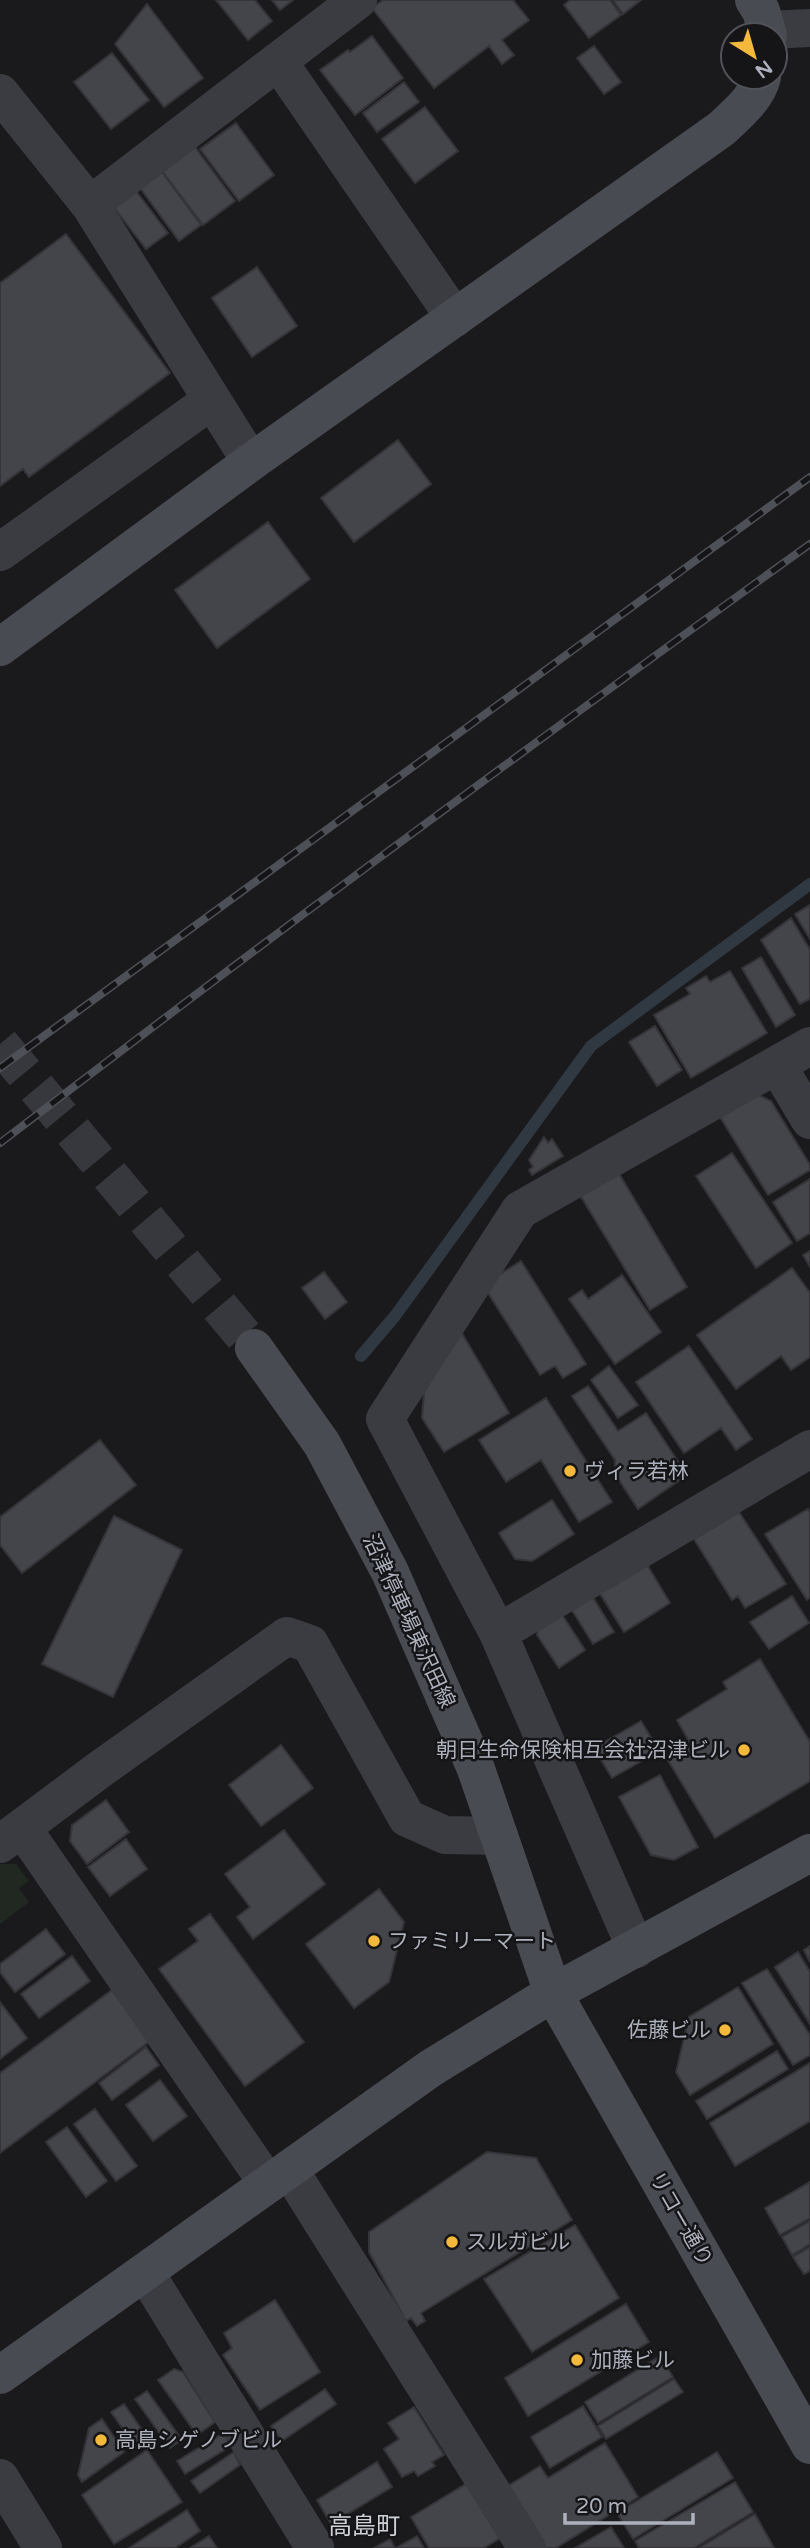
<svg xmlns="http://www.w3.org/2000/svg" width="810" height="2548" font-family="'Varela Round','Noto Sans JP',sans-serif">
<rect width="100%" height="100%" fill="#1a1a1d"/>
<!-- green -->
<path fill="#202821" d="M0,1864H16L29,1881L19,1888L29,1902L0,1924Z"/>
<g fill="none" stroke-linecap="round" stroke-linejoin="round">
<!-- stream -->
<path stroke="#303941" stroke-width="12" d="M361,1356L395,1316L591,1046L810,884"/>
</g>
<!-- building -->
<path fill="#44454a" stroke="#343439" stroke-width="2" d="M216,0H255L272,21L248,40Z
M272,0H293L280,10Z
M383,0H513L529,20L502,40L514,55L502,64L489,46L434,88L372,8Z
M570,0H610L621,15L589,38L564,5Z
M613,0H641L623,14Z
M147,4L203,78L164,107L115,44Z
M372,36L403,78L355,115L320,70L348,50L350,52Z
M594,46L621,82L604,94L577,58Z
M112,53L149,100L111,129L74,82Z
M404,82L419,102L377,132L363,113Z
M425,107L458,151L415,183L382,139Z
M236,123L274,175L239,201L200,149Z
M195,147L235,201L203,225L162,171Z
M162,172L201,225L179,241L140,188Z
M130,183L168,233L146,249L115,209Z
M66,234L170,373L29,477L23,469L0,486V283Z
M257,267L297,326L252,357L212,298Z
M398,440L431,484L354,542L321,498Z
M268,522L310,579L217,648L175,590Z
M810,905V939L795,914Z
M791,918L810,950V999L800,1004L761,940Z
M761,957L795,1015L776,1027L742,968Z
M730,971L767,1033L691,1078L654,1015L690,994L686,988L706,976L710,982Z
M655,1026L682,1070L657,1086L629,1042Z
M752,1092L771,1101L810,1165V1170L768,1195L717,1112Z
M544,1137L548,1143L552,1139L563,1156L532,1175L529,1170L533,1167L529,1160Z
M732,1153L792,1243L756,1268L696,1176Z
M618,1172L687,1287L650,1310L580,1195Z
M810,1179V1233L797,1241L773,1202Z
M810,1251V1267L803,1255Z
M521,1261L586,1364L563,1378L555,1366L540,1375L483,1285Z
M792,1268L810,1293V1357L791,1370L781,1356L736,1389L697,1335Z
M324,1272L347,1302L325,1319L302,1288Z
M622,1275L661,1332L615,1364L569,1299L582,1290L588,1299Z
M460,1330L509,1413L444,1452L422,1418L424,1392Z
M689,1346L752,1439L736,1450L721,1428L684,1453L636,1382Z
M609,1366L638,1405L618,1418L591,1380Z
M588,1386L618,1431L646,1413L687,1475L638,1509L615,1474V1460L572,1396Z
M546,1398L612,1502L579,1522L541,1460L506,1482L479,1440Z
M100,1440L136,1485L22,1573L0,1545V1517Z
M552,1500L574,1534L532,1561L515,1559L499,1533Z
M808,1509L810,1513V1597L807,1600L765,1534Z
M739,1512L786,1584L745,1608L738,1596L732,1600L694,1539Z
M114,1516L182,1550L113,1697L42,1664Z
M646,1563L670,1603L624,1632L599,1592Z
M588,1589L614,1632L593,1644L567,1602Z
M792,1596L809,1623L769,1649L750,1622Z
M559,1610L585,1650L559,1668L537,1635L539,1623Z
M760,1659L810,1742V1781L715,1838L666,1757L690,1743L677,1720L727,1689L723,1682Z
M641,1721L659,1751L612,1778L594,1748Z
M281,1745L313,1788L261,1826L229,1785Z
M660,1775L698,1847L674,1860L651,1855L619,1797Z
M106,1800L129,1832L87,1864L70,1841L72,1825Z
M284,1830L325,1884L253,1939L237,1917L250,1907L225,1874Z
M126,1839L147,1869L110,1896L88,1867Z
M379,1889L404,1922L389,1982L354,2008L306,1944Z
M210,1914L304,2042L245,2086L159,1969L198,1941L189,1929Z
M46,1929L65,1954L15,1992L0,1972V1964Z
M810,1946V1962L804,1950Z
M798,1952L810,1972V2024L775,1967Z
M72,1956L90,1981L39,2018L21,1994Z
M767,1969L810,2035V2055L793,2065L742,1983Z
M738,1987L773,2044L690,2095L676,2072L689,2017Z
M112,1990L150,2041L0,2153V2073Z
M0,2002L27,2038L0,2059Z
M146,2047L159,2065L112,2100L99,2083Z
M777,2051L788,2069L707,2119L696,2101Z
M810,2063V2121L735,2166L710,2123Z
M160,2080L187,2116L153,2141L126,2105Z
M95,2109L137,2166L116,2181L74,2124Z
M67,2127L107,2181L86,2197L46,2142Z
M487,2152L536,2158L572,2220L421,2313L425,2321L417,2326L411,2318L406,2321L369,2252V2232Z
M810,2182V2218L780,2235L765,2208Z
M810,2221V2244L792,2255L782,2237Z
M575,2225L619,2298L532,2352L484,2279Z
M810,2247V2271L804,2274L793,2257Z
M275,2300L320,2372L260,2410L223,2355L232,2348L224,2333Z
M626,2304L649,2342L528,2416L505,2378Z
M660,2356L673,2377L598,2423L585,2402Z
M174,2369L183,2372L215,2422L197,2435L158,2380Z
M674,2379L683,2392L606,2439L598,2426Z
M325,2389L336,2404L282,2441L271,2426Z
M147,2391L182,2440L170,2448L135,2399Z
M124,2404L147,2437L135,2446L111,2412Z
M583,2406L602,2437L550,2468L531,2437Z
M414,2407L444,2455L432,2462L435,2466L418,2476L414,2471L402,2477L384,2449L399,2439L388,2423Z
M102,2419L124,2452L82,2482L78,2475L89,2428Z
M224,2433L231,2446L185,2474L177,2461Z
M605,2443L638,2497L556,2548H546L508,2486L540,2466L548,2478Z
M147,2450L182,2502L114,2544L82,2495Z
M234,2452L240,2465L200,2493L191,2481Z
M717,2452L733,2478L633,2539L617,2513Z
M377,2462L392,2487L331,2524L317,2500Z
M469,2482L502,2537L484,2548H429L411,2517Z
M735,2482L753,2512L694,2548H639L635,2541Z
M187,2510L200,2531L175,2548H129Z
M755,2514L774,2548H699Z
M611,2527L624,2548H575Z
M209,2536L217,2548H190Z
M417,2536L424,2548H396Z
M390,2539L395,2548H374Z"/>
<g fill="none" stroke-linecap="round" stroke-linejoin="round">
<!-- secondary-tunnel -->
<path stroke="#37383d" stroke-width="38" stroke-dasharray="38 19" stroke-linecap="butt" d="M0,1044L254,1348"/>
<!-- street -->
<path stroke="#3b3c42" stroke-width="38" d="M768,30L810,28
M278,61L455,318
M0,93L90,205L358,0
M90,205L251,462
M0,552L212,400
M777,1065L810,1120
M498,1633L810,1449
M23,1829L268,2184
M0,1844L99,1770L287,1636L310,1644L407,1818L445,1835L499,1836
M636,1949L498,1633L385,1419L520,1210L810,1046
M289,2169L527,2548
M145,2272L315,2548
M0,2478L43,2548"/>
<!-- secondary -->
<path stroke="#494b52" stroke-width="38" d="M754,0L761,11L768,35
M0,647L251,462L721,129C736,115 757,98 762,77
M254,1348L322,1444L390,1572L476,1769L553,1993L810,2445
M0,2375L431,2068L553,1993L810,1853"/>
<!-- rail casing -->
<g stroke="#4e5057" stroke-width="8">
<path id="rail" d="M0,1068L810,477
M0,1143C267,939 537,740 810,544"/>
</g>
<!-- rail -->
<use href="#rail" stroke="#151518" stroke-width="5" stroke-dasharray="16" stroke-linecap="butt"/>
</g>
<!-- markers -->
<g fill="#f3b93c" stroke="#151518" stroke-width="2.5">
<circle cx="570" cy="1471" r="7"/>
<circle cx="744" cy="1750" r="7"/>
<circle cx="374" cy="1941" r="7"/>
<circle cx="725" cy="2030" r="7"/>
<circle cx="452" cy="2242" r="7"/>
<circle cx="577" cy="2360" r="7"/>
<circle cx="101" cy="2440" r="7"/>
</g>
<g text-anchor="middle" stroke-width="5" stroke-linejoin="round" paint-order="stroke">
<!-- poi labels -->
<g font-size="21" fill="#adb1bc" stroke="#151518" text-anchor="start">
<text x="584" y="1478">ヴィラ若林</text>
<text x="730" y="1757" text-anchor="end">朝日生命保険相互会社沼津ビル</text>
<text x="388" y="1948">ファミリーマート</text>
<text x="711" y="2037" text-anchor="end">佐藤ビル</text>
<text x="466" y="2249">スルガビル</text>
<text x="591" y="2367">加藤ビル</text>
<text x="115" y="2447">高島シゲノブビル</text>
</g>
<!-- street labels -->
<g font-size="21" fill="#adb1bc" stroke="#151518">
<text transform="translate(409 1621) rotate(65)" y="7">沼津停車場東沢田線</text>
<text transform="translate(681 2219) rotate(60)" y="7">リコー通り</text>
</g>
<!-- quarter labels -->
<g font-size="24" fill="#ced1d8" stroke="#151518">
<text x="364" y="2534">高島町</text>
</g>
</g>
<!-- north arrow -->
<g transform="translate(754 56) rotate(143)"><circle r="33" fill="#151518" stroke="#52535a" stroke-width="2"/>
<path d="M0-5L12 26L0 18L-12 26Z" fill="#f3b93c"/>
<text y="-10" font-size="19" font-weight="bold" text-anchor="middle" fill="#adb1bc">N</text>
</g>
<!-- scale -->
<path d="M565 2513v10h128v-10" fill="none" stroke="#adb1bc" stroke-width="3.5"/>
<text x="576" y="2513" font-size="21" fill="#adb1bc" stroke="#151518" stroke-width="5" paint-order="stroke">20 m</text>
</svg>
